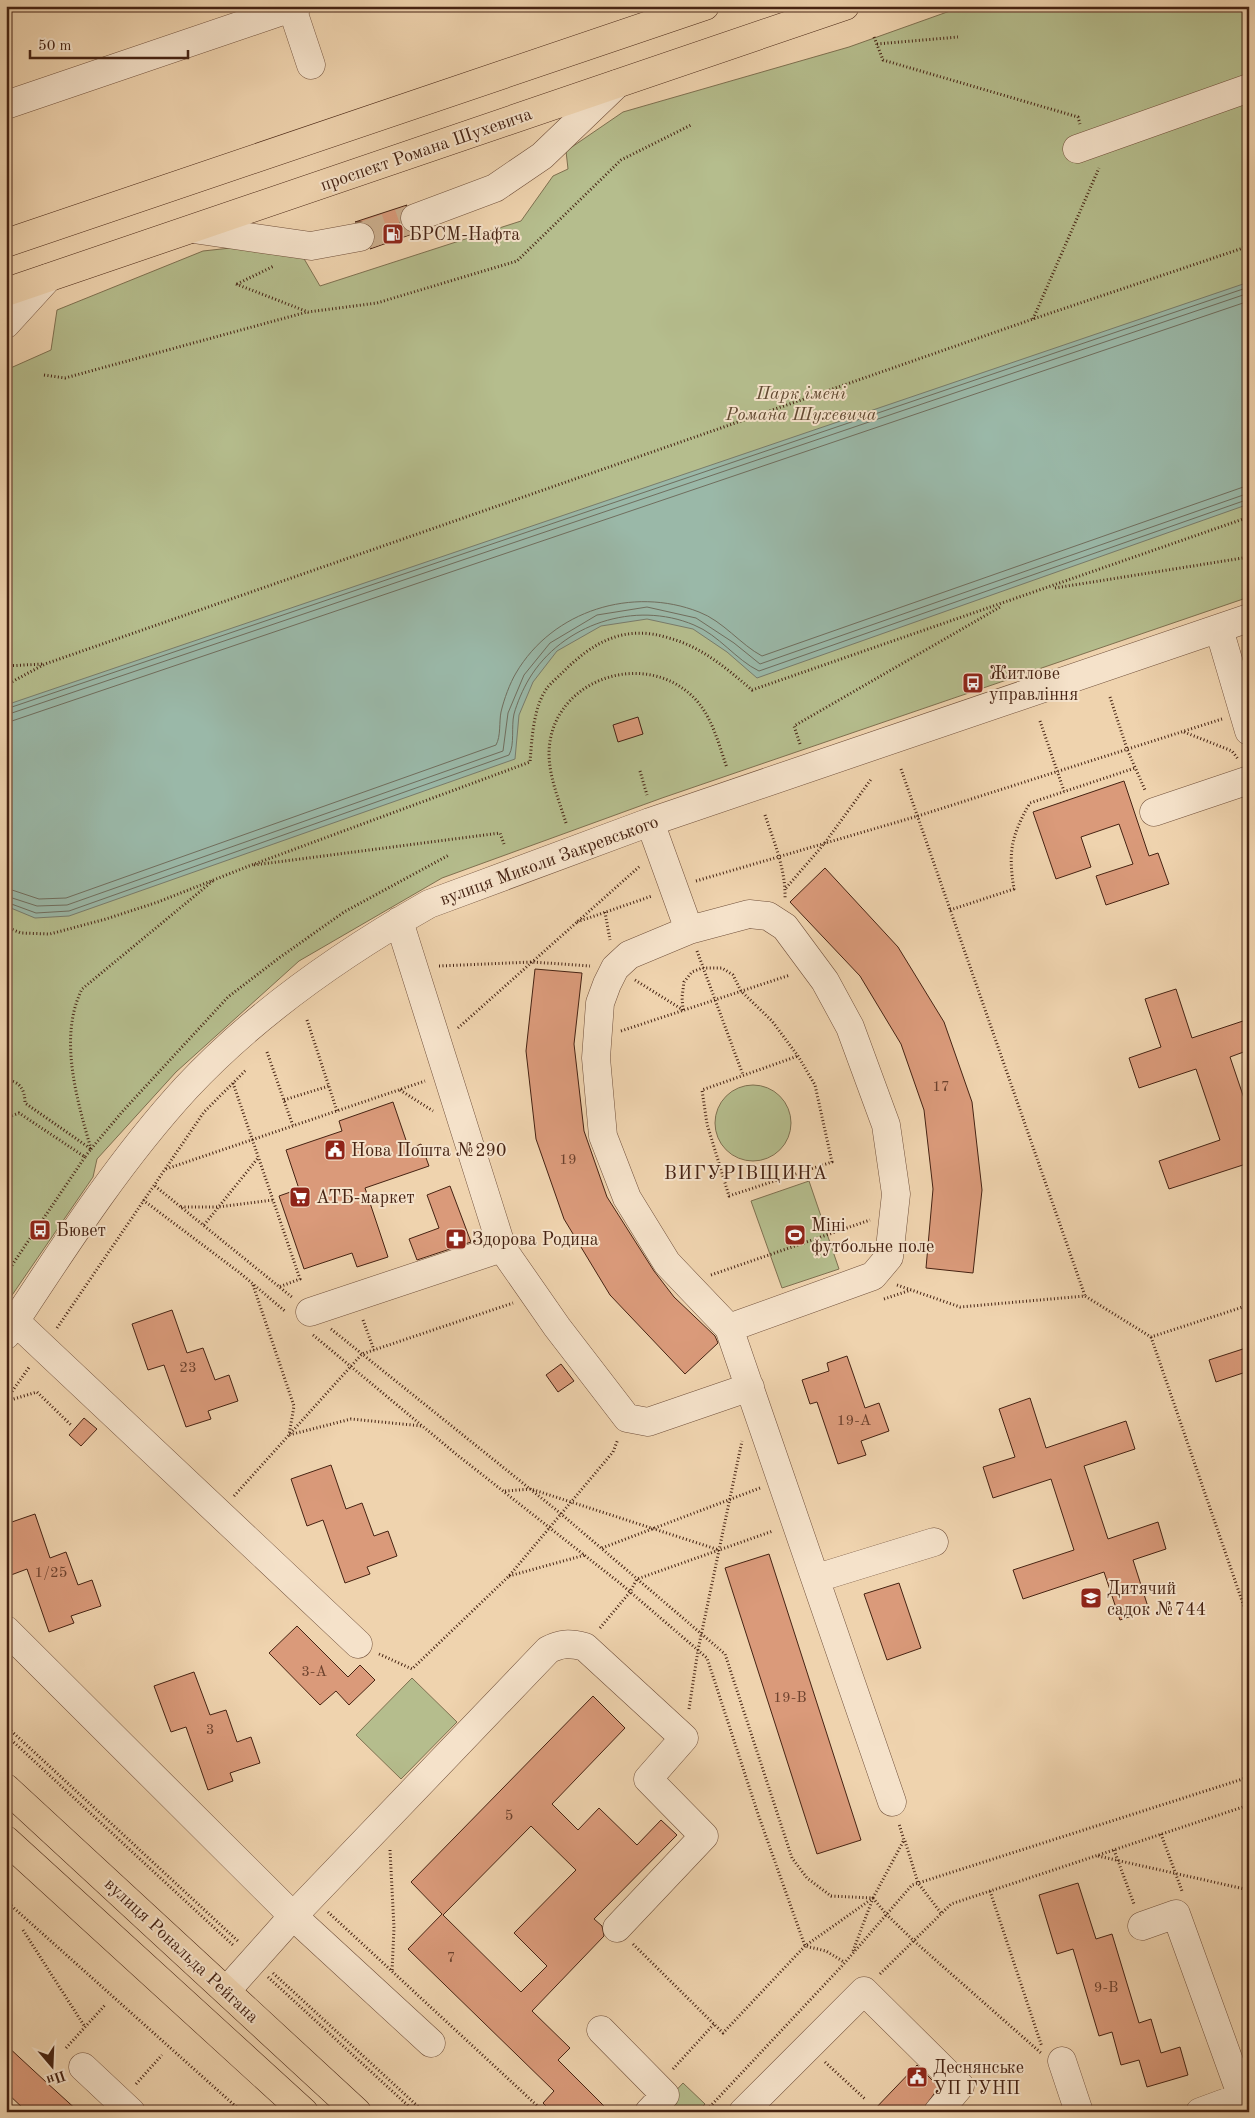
<svg xmlns="http://www.w3.org/2000/svg" width="1255" height="2118" font-family="'Old Standard TT',serif">
<rect width="100%" height="100%" fill="#efd3ae"/>
<filter id="stains"><feTurbulence type="fractalNoise" baseFrequency=".004" numOctaves="4"/><feColorMatrix values="0 0 0 0 .2 0 0 0 0 .09 0 0 0 0 .02 0 0 0 .5 -.17"/></filter>
<radialGradient id="worn" r=".72"><stop offset=".6" stop-color="#630" stop-opacity="0"/><stop offset="1" stop-color="#630" stop-opacity=".3"/></radialGradient>
<!-- green -->
<path fill="#b5bd8d" stroke="#7e7050" d="M964,6H1249V597L662,798L442,878L299,961L176,1072L97,1159L93,1177L6,1304V370L51,350L57,310L203,251L258,245L303,257L320,286L521,221L553,176L568,169L566,151L623,112L849,47Z
M715 1123a38 38 0 1 1 76 0a38 38 0 1 1-76 0Z
M809,1181L839,1269L782,1288L751,1201Z
M412,1678L457,1722L401,1779L356,1735Z
M683,2083L705,2104L698,2112H656Z"/>
<!-- water -->
<path fill="#9ab8a8" stroke="#787c6c" d="M1249,282V504L757,678L727,652L693,629L647,619L601,626L557,651L533,682L519,715L515,759L69,916L35,918L6,906V705Z"/>
<g fill="none" stroke-linecap="round" stroke-linejoin="round">
<!-- shore -->
<path stroke="#706e5e" stroke-width="1" d="M6,709L1249,287
M6,715L1249,293
M6,723L1249,301
M6,888L39,899L66,898L496,745C501,736 499,722 501,712C504,699 510,683 516,673C553,610 633,586 699,612C723,621 741,645 762,656L1249,485
M6,896L37,906L67,905L503,751L508,713L524,675L550,643L597,615L647,607L696,618L734,643L760,664L1249,493
M6,902L36,913L69,911L509,755C515,744 511,727 514,714C517,703 523,689 529,679C562,624 635,600 694,625C719,635 736,660 759,671L1249,499"/>
</g>
<!-- building -->
<path fill="#da9a7a" stroke="#462313" fill-rule="evenodd" d="M407,205L400,215V223L405,230L415,233L370,249L375,242V235L372,227L365,222H355Z
M638,717L643,734L618,742L613,725Z
M1124,781L1149,856L1158,853L1169,884L1106,905L1096,876L1133,864L1119,824L1081,837L1091,867L1056,879L1033,812Z
M825,868L898,947L944,1022L972,1102L982,1190L973,1273L926,1268L933,1189L924,1110L901,1044L860,976L790,902Z
M535,969L582,973L574,1044L584,1131L607,1197L654,1271L674,1297L715,1336L718,1343L685,1374L610,1295L564,1219L536,1139L526,1051Z
M1176,989L1192,1038L1249,1019V1050L1230,1057L1249,1113V1163L1169,1189L1159,1161L1220,1140L1196,1069L1139,1088L1129,1058L1161,1047L1145,999Z
M393,1102L409,1149L421,1144L429,1166L365,1188L388,1257L357,1267L352,1253L304,1269L279,1196L299,1189L286,1150L342,1131L339,1121Z
M450,1186L471,1242L417,1260L409,1239L439,1228L427,1195Z
M172,1310L187,1353L203,1348L215,1380L229,1375L238,1401L208,1411L211,1419L186,1427L164,1365L148,1370L132,1324Z
M1249,1347V1371L1216,1382L1209,1360Z
M847,1356L865,1408L879,1403L889,1431L861,1441L866,1455L838,1464L817,1402L810,1404L802,1380L829,1371L827,1363Z
M561,1364L574,1381L558,1392L546,1375Z
M1030,1398L1046,1448L1126,1421L1135,1449L1084,1466L1108,1539L1158,1522L1166,1549L1133,1560L1149,1610L1120,1620L1104,1572L1023,1599L1013,1570L1074,1550L1051,1479L993,1498L983,1467L1015,1457L999,1409Z
M84,1418L97,1429L81,1446L69,1435Z
M331,1465L346,1509L362,1503L374,1536L388,1531L397,1556L367,1567L370,1574L345,1583L323,1520L307,1526L291,1479Z
M35,1514L50,1558L66,1552L78,1585L92,1580L101,1606L71,1616L74,1623L49,1632L27,1569L11,1575L6,1560V1524Z
M769,1554L861,1840L817,1854L725,1568Z
M899,1583L921,1648L887,1660L864,1594Z
M297,1626L348,1677L360,1665L375,1680L349,1705L336,1691L320,1705L269,1653Z
M194,1672L210,1715L226,1710L237,1742L251,1737L260,1763L230,1773L233,1781L208,1790L186,1727L171,1732L154,1686Z
M593,1696L625,1728L552,1804L578,1830L599,1808L637,1845L661,1820L677,1835L594,1919L602,1926L604,1936L532,2011L570,2048L558,2060L610,2112H552L543,2103L554,2091L408,1949L442,1914L411,1882ZM531,1826L576,1870L514,1933L547,1966L521,1992L443,1915Z
M1078,1883L1096,1939L1112,1934L1139,2023L1151,2019L1161,2053L1180,2047L1188,2075L1147,2087L1139,2060L1121,2065L1112,2032L1099,2036L1073,1949L1057,1954L1039,1895Z
M6,2045L46,2082L79,2112H27L6,2092Z
M917,2065L939,2087L921,2112H872Z"/>
<g fill="none" stroke-linecap="round" stroke-linejoin="round">
<!-- minor-tunnel -->
<path stroke="#cdb08f" stroke-width="28" stroke-dasharray="28 14" stroke-linecap="butt" d="M360,237L415,218"/>
<!-- minor casing -->
<g stroke="#704f3a" stroke-width="29">
<path id="minor" d="M292,8L311,65
M6,105L297,6
M1077,149L1249,88
M415,218L495,188L542,156L617,84
M193,229L311,246L360,237
M6,324L48,278
M1219,629L1249,731
M1154,812L1249,780
M650,822L689,930L749,914L768,916L785,927L825,981L850,1027L886,1125L896,1194L889,1257L873,1276L729,1328L892,1802
M399,921L502,1248L557,1327L627,1418L648,1422L750,1387
M689,930L629,955L615,968L607,984L600,1003L596,1058L603,1136L627,1198L667,1263L729,1328
M310,1312L502,1248
M15,1321L358,1644
M6,1335C62,1250 118,1162 186,1088C256,1013 341,954 429,904L650,822L1249,618
M817,1578L934,1542
M6,1630L293,1916L431,2043
M1142,1926L1176,1914L1242,2097
M227,1990L293,1916L548,1650C561,1643 570,1643 585,1647L684,1738L648,1779L704,1836L617,1928
M601,2030L665,2095L649,2112
M1062,2061L1079,2112
M83,2067L131,2112
M743,2112L864,1991L960,2086L938,2112
M1200,2112L1249,2094"/>
</g>
<!-- major casing -->
<g stroke="#462313" stroke-width="29">
<path id="major" d="M6,243L705,6
M6,292L845,6
M6,1788L357,2112
M6,1840L304,2112"/>
</g>
<!-- path -->
<path stroke="#462313" stroke-width="3" stroke-dasharray="1 2.5" stroke-linecap="butt" d="M874,37L883,60L1078,117L1080,124
M877,44L958,37
M236,284L308,312L377,303L517,261L621,160L691,125
M237,284L274,266
M1033,319L1099,168
M44,375L65,378L307,312
M1055,588L1249,557
M6,666L43,664
M6,685L45,664L1033,319L1249,246
M1110,697L1127,749L1145,790
M1040,721L1064,791
M1184,732L1232,751L1238,759
M800,744L794,726L1002,606
M901,769L1085,1296
M640,771L647,795
M765,815C774,842 786,870 785,899
M566,823C559,800 549,777 549,753C550,682 639,649 690,694C711,712 718,742 727,768
M254,865L500,833L504,844
M696,881L918,816L1222,719
M786,888L824,844L872,778
M950,910L1014,889C1008,852 1011,836 1030,803L1135,768
M605,912L610,940
M577,922L652,896
M6,927L21,933L50,934L106,919L158,902L249,866L530,762C532,739 533,708 547,688C551,683 558,677 563,672C593,642 625,624 669,638C702,647 726,668 752,690L1249,517
M697,951L743,1075
M439,966L532,962L590,966
M635,980L683,1010
M683,1010L682,997L684,982L692,972L702,968H722L733,975L741,991L772,1021L798,1056L815,1085L832,1162L729,1196L707,1124L702,1090L798,1056
M307,1020L337,1111
M458,1028L640,866
M621,1031L790,975
M267,1052L293,1126
M6,1080C20,1081 25,1090 25,1103L91,1149L85,1157L19,1113L6,1118
M233,1083L300,1279L279,1287
M400,1090L433,1111
M284,1100L329,1086
M91,1149L122,1112L228,997L279,958L344,912L449,855
M91,1149C77,1100 58,1037 82,989L214,880
M166,1169L425,1081
M155,1186L293,1298
M143,1200L240,1273L286,1312
M181,1207H218L273,1200
M204,1225L258,1158
M6,1274L85,1157
M711,1275L870,1220
M253,1285L294,1406L289,1435L351,1419L422,1426
M897,1285L960,1307L1085,1296L1151,1337L1249,1305
M884,1299L911,1290
M363,1320L374,1350
M57,1328L204,1112L246,1070
M331,1329L560,1513L725,1654L792,1858L807,1878L831,1896L873,1898L886,1914L914,1941L1041,2053
M313,1335L456,1454L621,1584L707,1658L758,1814L805,1946L826,1951L844,1962
M1151,1337L1249,1621
M6,1400L30,1366
M7,1401L37,1392L71,1425
M505,1491L531,1489L719,1550
M234,1496L362,1354L513,1303
M602,1548L760,1488
M509,1576L585,1555
M600,1628L630,1592L637,1579L773,1531
M379,1654L412,1669L509,1576L613,1452L618,1439
M689,1709L698,1650L742,1441
M6,1726L239,1942
M6,1735L234,1946
M1161,1834L1182,1891
M905,1841L918,1883L941,1913
M390,1850L394,1928L392,1971
M1114,1850L1134,1904
M1098,1856L1249,1890
M990,1891L1042,2047
M873,1898L904,1840L899,1824
M6,1901L242,2112
M328,1912L544,2112
M23,1930L85,2027
M1249,1931V1949
M633,1944L723,2033L805,1946L873,1898L853,1951
M273,1973L424,2112
M880,1974L951,1904L1249,1805
M268,1977L415,2112
M66,2048L106,2004
M825,2062L865,2099
M673,2069L714,2024
M136,2084L162,2055
M705,2112L841,1967L912,1885L1249,1777"/>
<!-- minor -->
<use href="#minor" stroke="#f5e2ca" stroke-width="28"/>
<!-- major -->
<use href="#major" stroke="#efd3ae" stroke-width="28"/>
</g>
<!-- icons -->
<defs>
<g id="fuel-square" transform="scale(1.125)"><rect x="-9" y="-9" width="18" height="18" rx="4" fill="#8f2418" stroke="#f5e2ca"/><path d="M-5.5-6h7V0h2V4h1.3V-2.5L3-4.5l.8-.8L6-3V5H2.5V1h-1V6h-7ZM-4.2-4.7v3.2H.2V-4.7Z" fill="#fff"/></g>
<g id="bus-square" transform="scale(1.125)"><rect x="-9" y="-9" width="18" height="18" rx="4" fill="#8f2418" stroke="#f5e2ca"/><path d="M-5-6H5V4H4V6H2V4H-2V6H-4V4H-5ZM-3.5-4V0h7V-4ZM-3.5 1.2v1.5H-2V1.2ZM2 1.2v1.5H3.5V1.2Z" fill="#fff"/></g>
<g id="civic-square" transform="scale(1.125)"><rect x="-9" y="-9" width="18" height="18" rx="4" fill="#8f2418" stroke="#f5e2ca"/><path d="M-.6-6.5H3V-4.5H.6V-3L4-1V1h2V6H-6V1h2V-1L-.6-3ZM-1.2 2.5V6h2.4V2.5Z" fill="#fff"/></g>
<g id="supermarket-square" transform="scale(1.125)"><rect x="-9" y="-9" width="18" height="18" rx="4" fill="#8f2418" stroke="#f5e2ca"/><path d="M-6-5.5h2.5l.6 2H6L4.5 2H-2.5L-4.4-4H-6ZM-1.5 3.2a1.3 1.3 0 1 0 .1 0ZM3 3.2a1.3 1.3 0 1 0 .1 0Z" fill="#fff"/></g>
<g id="stadium-square" transform="scale(1.125)"><rect x="-9" y="-9" width="18" height="18" rx="4" fill="#8f2418" stroke="#f5e2ca"/><path d="M0-5a6.5 5 0 1 0 0 10a6.5 5 0 1 0 0-10ZM-3.5-1.8h7v3.6h-7Z" fill="#fff"/></g>
<g id="pharmacy-square" transform="scale(1.125)"><rect x="-9" y="-9" width="18" height="18" rx="4" fill="#8f2418" stroke="#f5e2ca"/><path d="M-2-6h4v4h4v4h-4v4h-4v-4h-4v-4h4Z" fill="#fff"/></g>
<g id="school-square" transform="scale(1.125)"><rect x="-9" y="-9" width="18" height="18" rx="4" fill="#8f2418" stroke="#f5e2ca"/><path d="M0-5L7-2L0 1L-7-2ZM-4 1L0 2.5L4 1V4Q0 6-4 4Z" fill="#fff"/></g>
</defs>
<g fill-rule="evenodd">
<use href="#fuel-square" x="393" y="234"/>
<use href="#bus-square" x="973" y="683"/>
<use href="#civic-square" x="335" y="1150"/>
<use href="#supermarket-square" x="300" y="1197"/>
<use href="#bus-square" x="40" y="1230"/>
<use href="#stadium-square" x="795" y="1235"/>
<use href="#pharmacy-square" x="456" y="1239"/>
<use href="#school-square" x="1091" y="1598"/>
<use href="#civic-square" x="917" y="2077"/>
</g>
<g text-anchor="middle" stroke-width="4" stroke-linejoin="round" paint-order="stroke">
<!-- number labels -->
<g font-size="15" fill="#6b412d">
<text x="941" y="1091">17</text>
<text x="568" y="1164">19</text>
<text x="188" y="1372">23</text>
<text x="854" y="1425">19-А</text>
<text x="51" y="1577">1/25</text>
<text x="314" y="1676">3-А</text>
<text x="790" y="1702">19-В</text>
<text x="210" y="1734">3</text>
<text x="509" y="1820">5</text>
<text x="451" y="1962">7</text>
<text x="1106" y="1992">9-В</text>
</g>
<!-- street labels -->
<g font-size="18" fill="#462313" stroke="#f5e2ca">
<text transform="translate(426 149) rotate(-19)" y="6">проспект Романа Шухевича</text>
<text transform="translate(549 860) rotate(-20)" y="6">вулиця Миколи Закревського</text>
<text transform="translate(182 1950) rotate(43)" y="6">вулиця Рональда Рейгана</text>
</g>
<!-- poi labels -->
<g font-size="18" fill="#462313" stroke="#f5e2ca" text-anchor="start">
<text x="409" y="240">БРСМ-Нафта</text>
<text x="989" y="679">Житлове<tspan x="989" dy="21">управління</tspan></text>
<text x="351" y="1156">Нова Пошта №290</text>
<text x="316" y="1203">АТБ-маркет</text>
<text x="811" y="1231">Міні<tspan x="811" dy="21">футбольне поле</tspan></text>
<text x="56" y="1236">Бювет</text>
<text x="472" y="1245">Здорова Родина</text>
<text x="1107" y="1594">Дитячий<tspan x="1107" dy="21">садок №744</tspan></text>
<text x="933" y="2073">Деснянське<tspan x="933" dy="21">УП ГУНП</tspan></text>
</g>
<!-- park labels -->
<g font-size="18" font-style="italic" fill="#624a32" stroke="#f5e2ca">
<text x="801" y="399">Парк імені<tspan x="801" dy="21">Романа Шухевича</tspan></text>
</g>
<!-- neighbourhood labels -->
<g font-size="19" letter-spacing="1" fill="#462313" stroke="#f5e2ca">
<text x="746" y="1179">ВИГУРІВЩИНА</text>
</g>
</g>
<!-- margin -->
<rect width="1255" height="2118" fill="none" stroke="#efd3ae" stroke-width="25"/>
<rect x="8" y="8" width="1240" height="2103" fill="none" stroke="#462313" stroke-width="2.5"/>
<rect x="12" y="12" width="1230" height="2093" fill="none" stroke="#462313"/>
<!-- north arrow -->
<g transform="translate(52 2066) rotate(161)" stroke="#f5e2ca" stroke-width="4" paint-order="stroke">
<path d="M0-4L9 19L0 12L-9 19Z" fill="#462313"/>
<text y="-8" font-size="14" font-weight="bold" text-anchor="middle" fill="#462313">Пн</text>
</g>
<!-- scale -->
<path d="M30 50v8h158v-8" fill="none" stroke="#462313" stroke-width="2.5"/>
<text x="38" y="50" font-size="15" fill="#462313" stroke="#f5e2ca" stroke-width="4" paint-order="stroke">50 m</text>
<rect width="100%" height="100%" filter="url(#stains)"/>
<rect width="100%" height="100%" fill="url(#worn)"/>
</svg>
